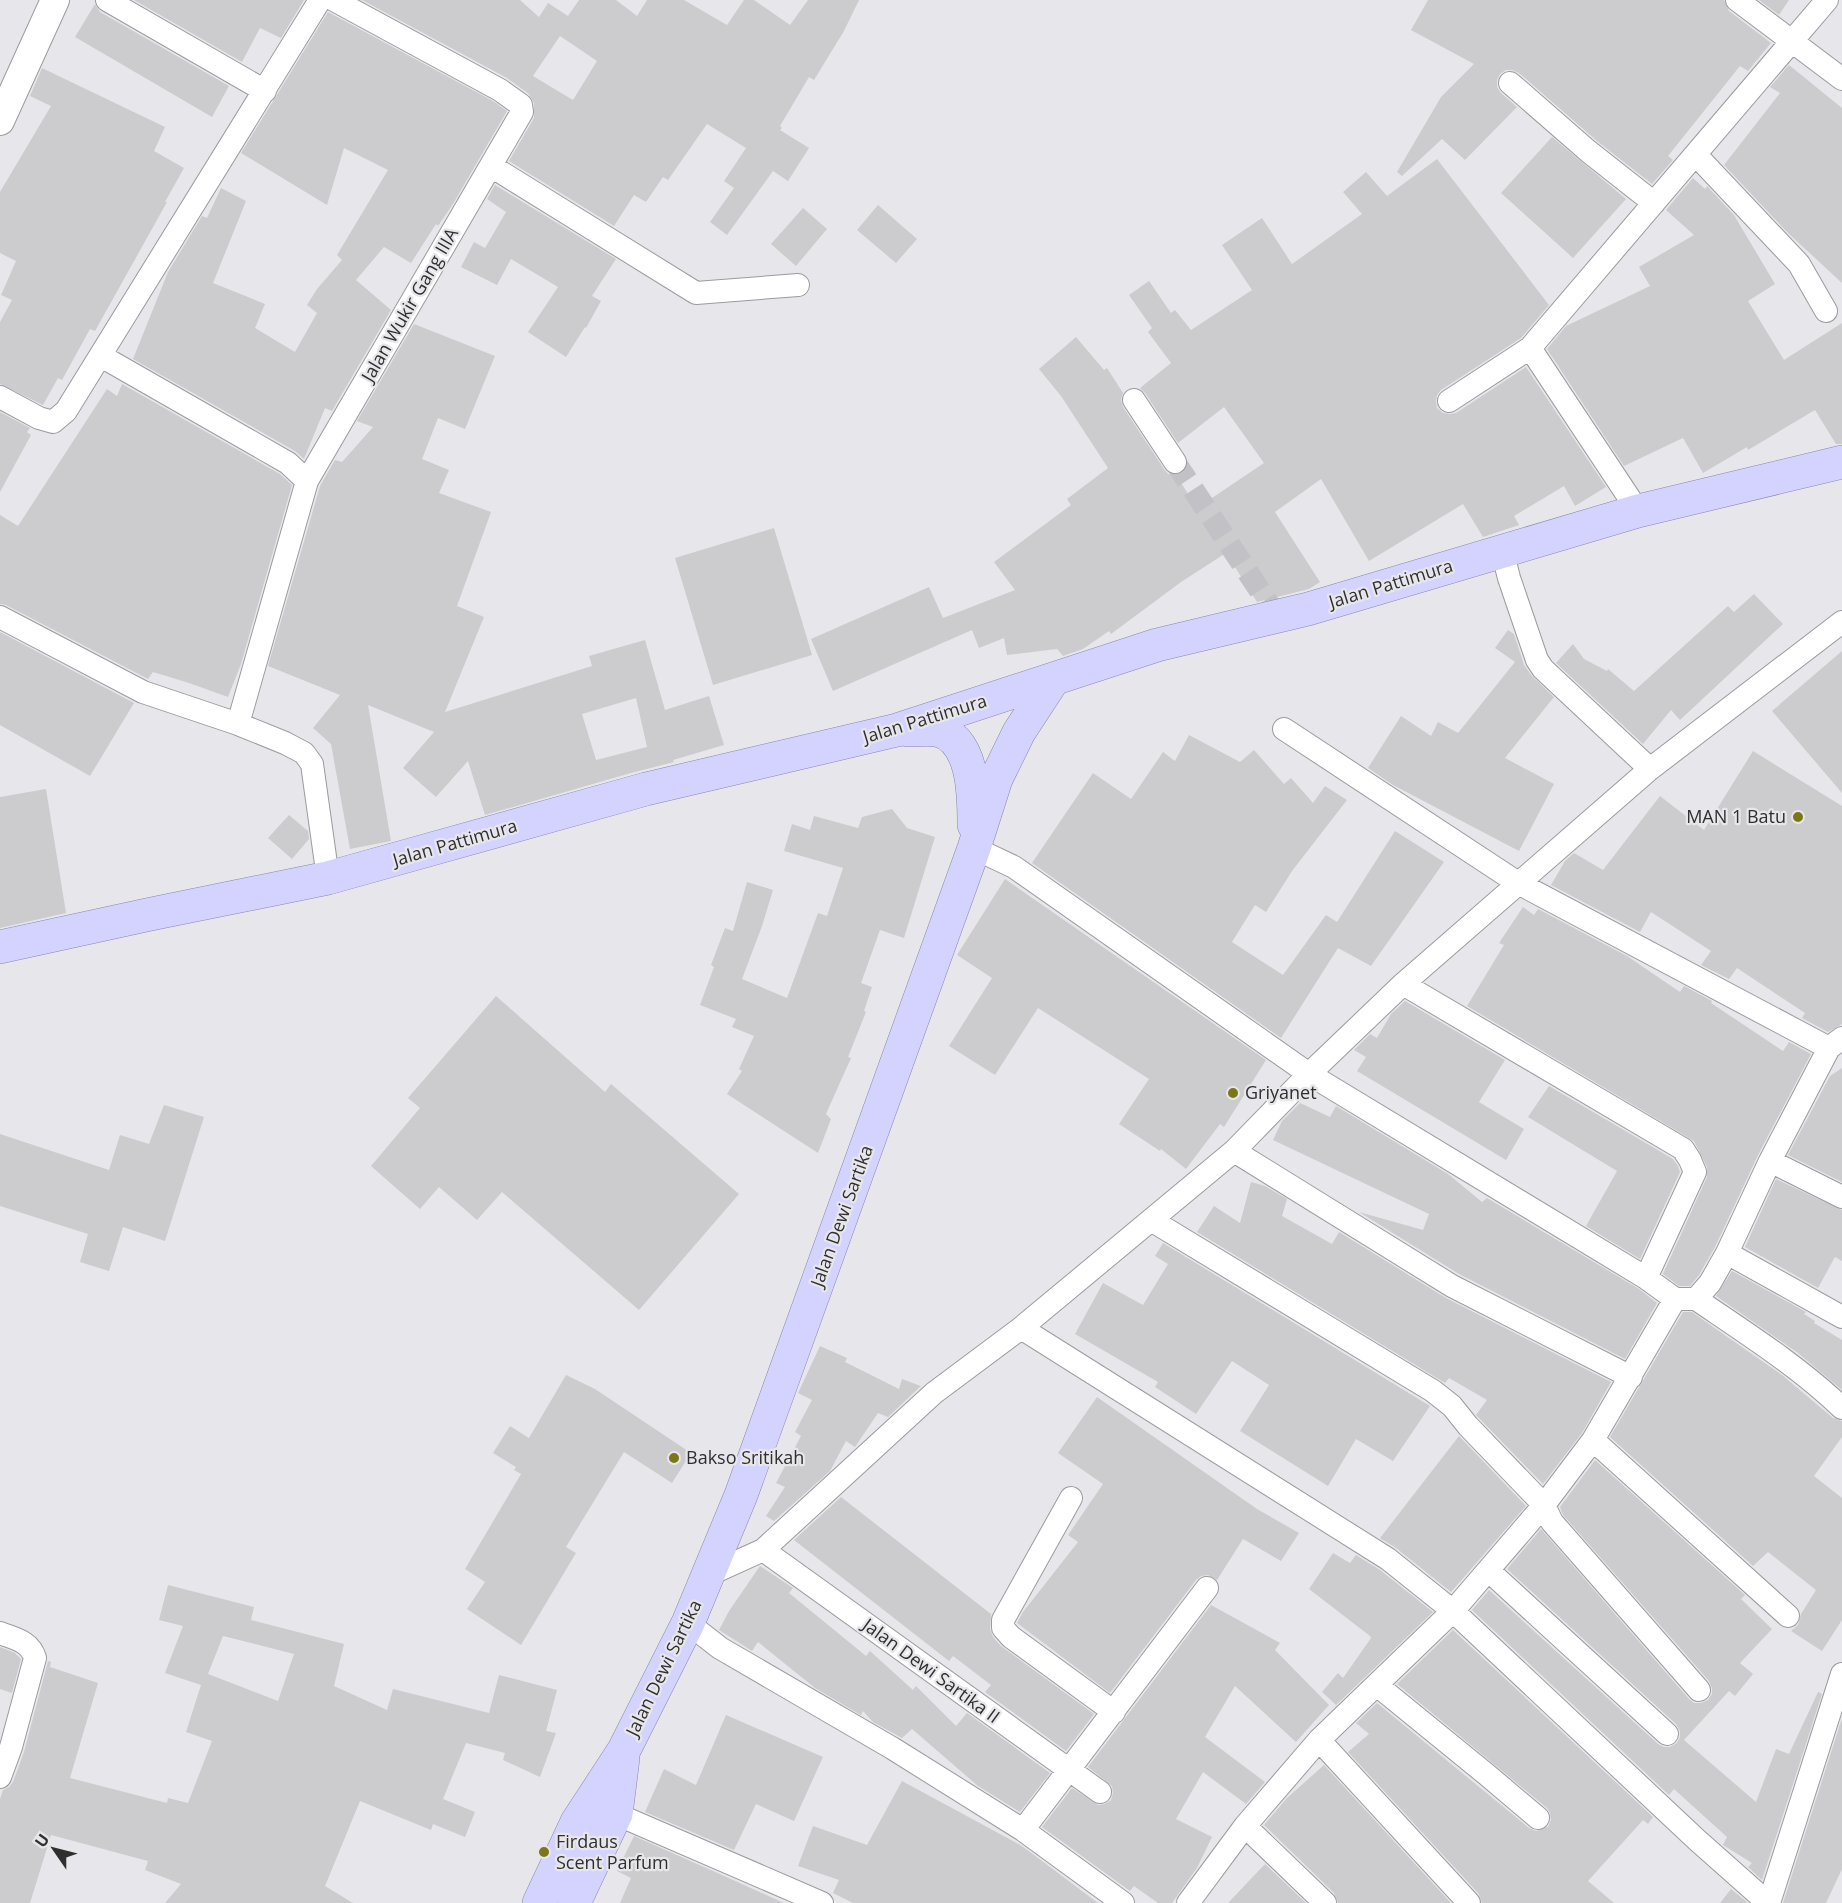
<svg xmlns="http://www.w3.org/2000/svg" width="1842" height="1903" font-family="'Open Sans',sans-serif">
<rect width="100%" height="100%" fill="#e7e7eb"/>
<!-- building -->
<path fill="#cccccf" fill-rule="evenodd" d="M134,0H304L281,38L260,28L242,62Z
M362,0H520L539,17L548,3L568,16L579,0H616L637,16L647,0H684L727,25L744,0H754L790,25L808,0H859L844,31L814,80L809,77L780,126L782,128L780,130L809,148L788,181L773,171L727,235L710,222L734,188L724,181L746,148L707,124L668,180L663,177L646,202L634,195L614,226L509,161L534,118V103L529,94L507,78ZM560,36L597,61L573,100L533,76Z
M1428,0H1724L1729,11L1771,43L1748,71L1740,66L1668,156L1673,160L1652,184L1597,141L1519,73L1512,70H1506L1500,74L1497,80V87L1501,93L1517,107L1465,160L1442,139L1402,176L1397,172L1441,97L1474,64L1411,30Z
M1759,0H1789L1779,15Z
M95,4L100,12L229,86L212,117L75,37Z
M328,12L493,101L507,111L453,204L438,226L436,224L411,263L384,247L356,280L391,310L332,411L325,408L304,459L295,451L133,359L168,272L202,216L207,218L221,188L246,201L213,283L265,304L255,328L295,352L317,313L307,305L317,289L342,260L337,255L388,170L344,148L327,205L241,153Z
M1789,65L1842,108V283L1788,233L1724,165L1780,93L1770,87Z
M42,68L165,127L154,151L184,168L165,202H167L95,331L90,329L62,380L58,378L43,405L0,384V322L12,300L1,295L16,261L0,253V192L51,106L30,96Z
M1552,137L1626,199L1573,258L1501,193Z
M1437,159L1549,305L1521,338L1441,390L1437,395L1436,401L1437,408L1443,413L1450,414L1456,413L1526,367L1606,487L1575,506L1564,486L1514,516L1519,525L1483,537L1463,504L1369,561L1321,479L1275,512L1320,582L1309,589L1257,602L1226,553L1181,582L1111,634L1109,631L1083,649L1063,656L1057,649L1007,655L1004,638L979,648L972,630L833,691L811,639L929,587L943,618L1015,590L994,562L1071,505L1067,499L1108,468L1061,396L1039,369L1076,337L1104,370L1107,368L1123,393L1121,400L1123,407L1164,469L1168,474L1176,475L1197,508L1264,463L1224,407L1178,443L1145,393L1140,388L1171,363L1148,332L1152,328L1129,295L1149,281L1171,313L1175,310L1191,330L1252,290L1222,245L1262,218L1292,264L1362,214L1343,192L1366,172L1387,196Z
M1693,178L1705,189L1707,186L1734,215L1775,284L1748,301L1784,360L1842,323V444H1836L1815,410L1748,450L1747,447L1703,473L1683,438L1624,466L1547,349L1566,326L1650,286L1639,267L1694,235L1666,210Z
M495,185L616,259L592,296L601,301L586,328L585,327L566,357L528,332L558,287L511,259L497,285L461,267L474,242L485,248L506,212L487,199Z
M878,205L917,239L896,263L857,230Z
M803,208L827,229L796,266L771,244Z
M414,324L495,356L465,429L438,418L422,459L449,470L439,493L491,512L457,606L484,617L445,712L592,666L589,656L645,640L665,710L709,696L724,745L673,760L674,762L631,773L485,815L468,761L436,797L403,768L434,732L368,705L391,841L350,849L331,744L313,728L340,695L268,666L320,486L335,460L342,462L373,427L357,421ZM636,698L647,747L596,760L582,714Z
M122,384L280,474L292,485L241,664L228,697L189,683L153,672L148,679L6,605L0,604V515L18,526L107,389L117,396Z
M0,412L30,428L27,432L31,435L0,492Z
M774,528L812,655L713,685L675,558Z
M1754,594L1783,624L1680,720L1671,710L1643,744L1556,663L1573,644L1584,659L1607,671L1608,669L1634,691L1728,606L1734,612Z
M1508,630L1514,634L1524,665L1532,676L1554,697L1505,758L1554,784L1519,851L1393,785L1368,768L1401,716L1431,736L1438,722L1458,733L1515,662L1495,648Z
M0,632L134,703L90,776L0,725Z
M1842,651V793L1772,711Z
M1189,735L1240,762L1254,750L1284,784L1291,778L1313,803L1325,786L1347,800L1292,871L1266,912L1255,905L1232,942L1283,975L1326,915L1337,922L1395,831L1444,862L1371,966L1338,948L1281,1038L1032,863L1093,773L1131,799L1163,752L1175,761Z
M1753,751L1842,806V1024L1828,1032L1802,1018L1805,1013L1737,968L1729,979L1701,965L1711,951L1651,912L1640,932L1551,885L1565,861L1574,853L1603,870L1660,796L1704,830Z
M46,789L66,913L0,928V797Z
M892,809L907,828L935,837L904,938L880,930L861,983L872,987L864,1011L866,1012L848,1057L851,1058L826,1114L831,1119L818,1153L727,1094L742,1071L739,1069L754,1036L732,1027L736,1019L700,1005L714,967L711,965L725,928L733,931L747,882L773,890L762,926L742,979L787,998L818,913L827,916L843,868L784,851L792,824L810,830L814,816L858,828L862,817Z
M289,815L308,831L309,839L292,859L268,838Z
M1005,879L1266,1060L1224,1127L1220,1124L1186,1169L1161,1149L1160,1151L1119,1124L1149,1079L1038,1008L995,1075L949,1046L992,978L957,955Z
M1523,907L1534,915L1538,909L1627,956L1680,992L1684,986L1712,1001L1711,1003L1783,1051L1789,1042L1811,1054L1758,1155L1715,1247L1699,1275L1690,1286H1679L1663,1274L1707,1177V1167L1694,1141L1467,1006L1504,945L1499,943Z
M496,996L605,1092L611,1084L739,1194L639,1310L502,1192L477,1220L439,1187L420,1209L371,1166L420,1108L408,1098Z
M1405,1001L1505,1060L1479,1102L1524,1129L1506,1160L1357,1071L1366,1057L1354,1050L1370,1034L1377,1038L1391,1014Z
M1842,1068V1182L1788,1155L1830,1076Z
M1549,1086L1673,1159L1678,1166L1680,1172L1640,1259L1586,1226L1617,1171L1528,1117Z
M1300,1103L1330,1117L1336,1106L1448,1174L1482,1202L1487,1198L1639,1289L1657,1303L1625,1359L1459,1274L1359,1212L1423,1230L1429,1214L1273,1140L1282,1121Z
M164,1105L204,1117L165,1241L123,1227L109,1271L80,1262L88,1234L0,1206V1134L109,1170L120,1135L149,1144Z
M1776,1179L1842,1210V1261L1835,1257L1818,1288L1745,1247Z
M1251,1182L1265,1186L1287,1199L1282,1216L1332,1244L1339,1232L1446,1298L1611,1382L1582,1433L1543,1484L1476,1415L1487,1400L1449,1378L1445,1383L1197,1232L1214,1206L1240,1223Z
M1163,1243L1430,1406L1393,1461L1356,1439L1328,1486L1240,1431L1269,1385L1232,1361L1196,1414L1155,1387L1158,1382L1075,1334L1103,1283L1143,1305L1168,1264L1155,1256Z
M1732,1271L1806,1312L1804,1314L1815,1321L1814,1323L1842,1340V1390L1798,1353L1716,1296Z
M1683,1312H1692L1726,1336L1782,1375L1833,1418L1842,1421V1437L1814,1476L1842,1498V1620L1822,1651L1791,1631L1798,1625L1801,1614L1816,1590L1768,1552L1753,1566L1610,1437Z
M820,1346L847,1358L845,1362L899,1389L902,1379L921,1386L888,1417L878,1413L855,1447L846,1441L830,1471L774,1521L766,1516L785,1487L776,1483L801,1436L795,1432L812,1400L798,1393Z
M566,1375L595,1389L691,1453L672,1483L624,1452L566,1547L576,1553L521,1645L467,1609L485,1582L465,1569L521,1474L514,1470L516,1467L493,1453L510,1426L529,1438Z
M1097,1397L1257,1509L1299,1533L1281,1561L1243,1539L1217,1580L1208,1575L1201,1576L1196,1580L1110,1693L1017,1623L1023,1612L1078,1542L1068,1535L1103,1484L1058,1453Z
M1459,1436L1526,1506L1451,1592L1396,1548L1380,1538Z
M1595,1460L1745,1595L1741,1599L1772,1629L1740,1663L1753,1674L1735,1696L1729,1691L1684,1740L1756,1802L1776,1749L1789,1754L1818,1692L1822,1694L1762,1880L1748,1867L1752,1863L1723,1845L1727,1837L1674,1789L1669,1795L1472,1610L1489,1590L1658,1744L1664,1747H1670L1677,1743L1680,1737V1731L1676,1724L1507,1569L1541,1529L1689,1699L1694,1703H1701L1708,1700L1712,1694V1688L1709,1681L1563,1515L1560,1507Z
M841,1497L991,1614L990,1629L993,1637L1001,1646L1094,1714L1066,1751L985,1692L991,1685L953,1656L949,1661L794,1540Z
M1333,1553L1350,1563L1356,1555L1380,1570L1433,1612L1336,1705L1322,1692L1338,1673L1343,1678L1371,1638L1370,1636L1309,1589Z
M760,1566L793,1588L789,1593L866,1656L870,1651L913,1690L916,1686L956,1726L967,1713L1050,1773L1020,1812L978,1786L912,1729L902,1738L873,1722L863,1711L861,1715L815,1688L758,1642L752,1651L719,1630L729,1611Z
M168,1585L254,1607L251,1620L344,1644L334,1686L387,1710L393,1689L489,1713L499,1675L557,1690L546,1731L556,1733L540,1777L503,1760L505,1753L466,1743L443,1799L475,1812L465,1837L433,1824L431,1830L360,1801L325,1886L353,1903H165L181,1884L145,1870L148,1861L51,1835L30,1903H0V1799L3,1790L9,1787L13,1782L24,1752L48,1661L51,1662L50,1667L98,1683L70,1778L167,1803L168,1798L188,1803L212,1741L186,1732L201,1685L165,1673L183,1626L159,1620ZM223,1636L294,1654L278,1701L208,1674Z
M1211,1605L1280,1643L1275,1650L1329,1705L1296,1742L1235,1686L1205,1737L1265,1782L1246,1804L1203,1772L1176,1819L1212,1837L1197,1868L1172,1903H1158L1134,1886L1130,1891L1042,1827L1072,1788L1098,1805L1105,1804L1111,1800L1113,1793L1112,1786L1088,1767Z
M1453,1630L1653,1817L1648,1824L1643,1820L1588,1881L1614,1903H1482L1479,1894L1348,1752L1369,1734L1356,1723L1377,1703L1529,1828L1536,1831L1548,1827L1551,1820L1550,1813L1547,1808L1397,1684Z
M0,1647L15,1653L21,1659L12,1693L0,1689Z
M726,1715L823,1757L794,1821L756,1804L734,1850L645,1812L664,1769L696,1785Z
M1842,1718V1869L1826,1903H1783Z
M1324,1765L1451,1903H1338L1334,1893L1264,1825L1287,1798Z
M902,1781L1022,1846L1098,1903H853L833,1893L839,1880L798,1866L813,1826L867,1845Z
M634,1836L722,1875L784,1903H620L631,1878L617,1871Z
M1265,1864L1306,1903H1228Z
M1731,1889L1748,1903H1720Z"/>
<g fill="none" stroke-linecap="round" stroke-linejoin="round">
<!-- minor-tunnel -->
<path stroke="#c2c2c6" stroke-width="22" stroke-dasharray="22 11" stroke-linecap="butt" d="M1175,462L1274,612"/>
<!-- minor casing -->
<g stroke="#9b9b9f" stroke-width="24">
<path id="minor" d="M107,0L265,91
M1737,0L1842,79
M1510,83L1588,151L1654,203
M1696,155L1799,264L1826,311
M491,166L696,293L798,285
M1530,348L1638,511
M101,356L288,463L307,481
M0,397L39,418L53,422L66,411L320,0
M1134,400L1175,462
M1449,401L1530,348L1827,0
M1502,550L1509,578L1537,660L1543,669L1650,769
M0,617L143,692L238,724L285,743L304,753L312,764L328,878
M238,724L307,481L522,112L521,105L500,90L334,0
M1284,729L1518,883L1829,1048
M974,848L1014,867L1309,1074L1646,1278L1675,1299H1696L1710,1283L1727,1253L1770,1161L1829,1048L1842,1038
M1403,984L1683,1149L1690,1160L1695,1172L1646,1278
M1234,1151L1452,1286L1631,1377
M1770,1161L1842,1197
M1151,1220L1433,1391L1452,1406L1468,1426L1544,1505L1552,1522L1699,1690
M1727,1253L1842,1317
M1696,1299C1746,1333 1798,1366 1842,1408
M1021,1328L1388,1559L1453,1611L1697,1840L1768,1903
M1593,1440L1788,1616
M1071,1498L1003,1620V1628L1011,1637L1114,1712
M763,1550L1100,1792
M1489,1571L1667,1734
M708,1575L763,1550L934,1393L1021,1328L1234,1151L1309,1074L1403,984L1650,769L1842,622
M688,1623L720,1648L892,1748L1023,1830L1123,1903
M0,1633C15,1639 30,1641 35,1658L11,1747L0,1777
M1378,1686L1486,1774L1538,1818
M1319,1740L1469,1903
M616,1814L822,1903
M1245,1826L1325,1903
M1023,1830L1207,1588
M1188,1903L1245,1826L1319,1740L1453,1611L1544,1505L1593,1440L1675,1299
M1769,1903L1842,1674"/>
</g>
<!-- tertiary casing -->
<g stroke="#9b9b9f" stroke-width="30">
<path id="tertiary" d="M0,121L55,0"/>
</g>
<!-- primary casing -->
<g stroke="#8885b5" stroke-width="34">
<path id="primary" d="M908,730C917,730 928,729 937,730C974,739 974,795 974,825
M0,947L151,914L328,878L646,789L897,730L1157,645L1308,609L1638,511L1842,462
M539,1903L577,1822L624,1750L688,1623L741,1495L974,848L996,779L1019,732L1053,680
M574,1903L616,1814L623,1758"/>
</g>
<!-- minor -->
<use href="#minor" stroke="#fff" stroke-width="22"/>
<!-- tertiary -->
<use href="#tertiary" stroke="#fff" stroke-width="28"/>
<!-- primary -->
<use href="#primary" stroke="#d4d2fe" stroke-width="33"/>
</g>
<!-- markers -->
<g fill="#7a761a" stroke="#e7e7eb" stroke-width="2">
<circle cx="1798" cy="817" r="6"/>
<circle cx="1233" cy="1093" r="6"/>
<circle cx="674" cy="1458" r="6"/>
<circle cx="544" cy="1852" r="6"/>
</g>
<g text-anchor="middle" stroke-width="4.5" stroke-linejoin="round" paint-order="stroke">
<!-- street labels -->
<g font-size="18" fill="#2f2f30" stroke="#e7e7eb">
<text transform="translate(410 305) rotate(-60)" y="6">Jalan Wukir Gang IIIA</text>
<text transform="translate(1391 584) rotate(-17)" y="6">Jalan Pattimura</text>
<text transform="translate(925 719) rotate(-17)" y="6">Jalan Pattimura</text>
<text transform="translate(455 843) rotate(-16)" y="6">Jalan Pattimura</text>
<text transform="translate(842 1216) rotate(-70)" y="6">Jalan Dewi Sartika</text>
<text transform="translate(664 1668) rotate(-64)" y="6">Jalan Dewi Sartika</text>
<text transform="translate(931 1671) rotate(36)" y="6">Jalan Dewi Sartika II</text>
</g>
<!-- poi labels -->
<g font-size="18" fill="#2f2f30" stroke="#e7e7eb" text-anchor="start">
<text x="1786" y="823" text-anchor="end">MAN 1 Batu</text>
<text x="1245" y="1099">Griyanet</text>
<text x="686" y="1464">Bakso Sritikah</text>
<text x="556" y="1848">Firdaus<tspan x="556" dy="21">Scent Parfum</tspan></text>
</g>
</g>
<!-- north arrow -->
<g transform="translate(54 1849) rotate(305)" stroke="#e7e7eb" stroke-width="4.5" paint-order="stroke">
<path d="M0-4.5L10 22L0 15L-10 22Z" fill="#2f2f30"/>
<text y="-9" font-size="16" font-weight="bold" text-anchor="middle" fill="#2f2f30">U</text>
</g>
</svg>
